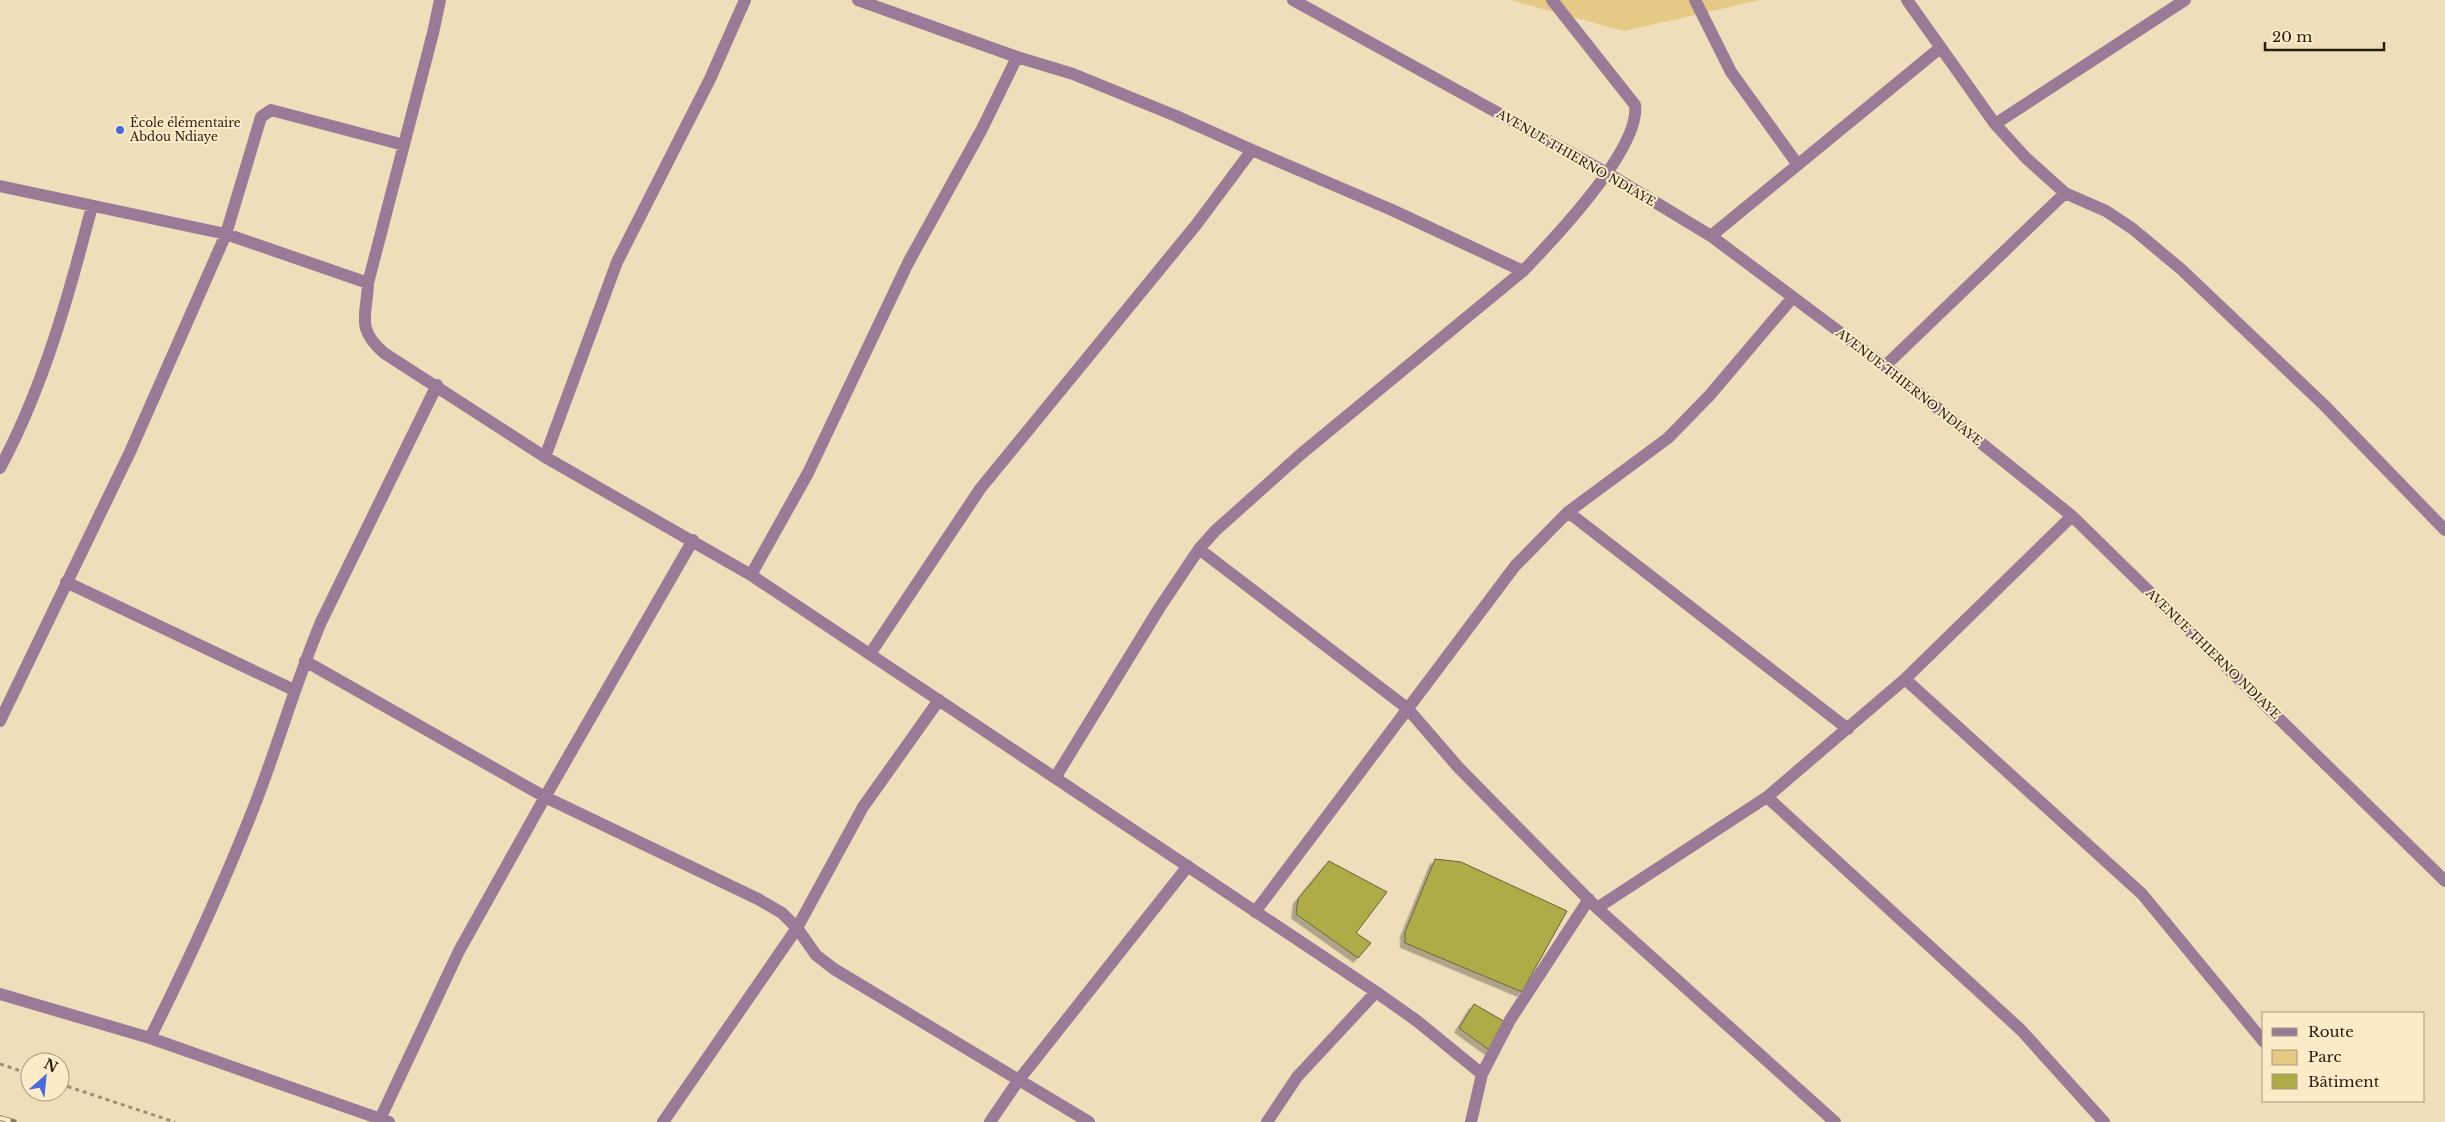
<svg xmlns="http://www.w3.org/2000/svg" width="2445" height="1122" font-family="'Libre Baskerville',serif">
<defs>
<filter id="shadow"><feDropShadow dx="-4.5" dy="4.5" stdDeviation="0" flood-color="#0004"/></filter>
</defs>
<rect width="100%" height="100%" fill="#eedfba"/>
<!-- green -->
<path fill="#e5c985" d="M1510,0H1760L1624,31Z"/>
<!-- building -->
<path fill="#aeac46" stroke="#636340" filter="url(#shadow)" d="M1435,859L1461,862L1567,911L1522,992L1405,943V932Z
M1329,861L1387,892L1356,933L1371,943L1358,958L1296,914L1298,899Z
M1474,1004L1507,1023L1492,1052L1459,1028Z"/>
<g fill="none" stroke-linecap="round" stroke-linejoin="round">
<!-- path -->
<path stroke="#9b9074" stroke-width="3" stroke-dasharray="4 4" stroke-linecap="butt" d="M0,1064L30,1074
M60,1084L175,1122"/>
<!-- minor -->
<path stroke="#997a97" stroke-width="12" d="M440,0L433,33L368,283C367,315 355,328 384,353L545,457L751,575L1376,992L1417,1021L1482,1074
M858,0L1017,57L1073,74L1176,116L1252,150
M1293,0L1607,173L1711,236L1885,366L2072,516L2445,881
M1695,0L1731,72L1798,165
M1907,0L1995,124L2026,158L2065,193L2106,211L2133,229L2182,270L2324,405L2445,530
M1995,124L2185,0
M0,186L226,234L368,283
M1711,236L1940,48
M1885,366L2065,193
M545,457L617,262L710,79L745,0
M0,468C44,386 69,295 92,206
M1568,512L1848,729
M1199,549L1407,708L1458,767L1597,908L1835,1122
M751,575L808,473L908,263L982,129L1017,57
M66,582L294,690
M870,654L980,489L1196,225L1252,150L1392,210L1523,271
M305,661L545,797L758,899L782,913L797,928L816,955L834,969L1089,1122
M1905,679L2142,894L2264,1042
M0,721L130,452L226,234L261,117L271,110L404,145
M1055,778L1160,607L1199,549L1215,531L1301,454L1523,271C1553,240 1641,148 1635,105L1552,0
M1767,797L2021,1030L2104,1122
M1597,908L1767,797L1905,679L2072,516
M1255,912L1515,566L1568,512L1668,438L1709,396L1793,297
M0,994L150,1038L389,1122
M150,1038C186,966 220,892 250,817C276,753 294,686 321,622L437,385
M380,1119L459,951L545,797L693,540
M663,1122L797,928L863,807L939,700
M990,1122L1018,1081L1188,866
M1267,1122L1297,1077L1376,992
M1471,1122L1482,1074L1510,1020L1589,899"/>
<!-- rail casing -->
<g stroke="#867b63" stroke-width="5.5">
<path id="rail" d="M0,1118L14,1122"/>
</g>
<!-- rail -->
<use href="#rail" stroke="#fbecc7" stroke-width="4" stroke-dasharray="11" stroke-linecap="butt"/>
</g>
<!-- markers -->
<circle fill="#496add" stroke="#fbecc7" stroke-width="2" cx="120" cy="130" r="5"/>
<g text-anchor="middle" stroke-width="4" stroke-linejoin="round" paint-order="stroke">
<!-- poi labels -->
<g font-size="12" fill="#231d10" stroke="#fbecc7" text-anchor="start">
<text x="130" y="127">École élémentaire<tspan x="130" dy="14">Abdou Ndiaye</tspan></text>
</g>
<!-- street labels -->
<g font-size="12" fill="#231d10" stroke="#fbecc7">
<text transform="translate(1576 158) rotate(30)" y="4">AVENUE THIERNO NDIAYE</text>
<text transform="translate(1909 387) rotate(38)" y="4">AVENUE THIERNO NDIAYE</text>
<text transform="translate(2213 654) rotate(44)" y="4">AVENUE THIERNO NDIAYE</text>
</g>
</g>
<!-- legend -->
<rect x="2262" y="1012" width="162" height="90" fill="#fbecc7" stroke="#a5997e"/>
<rect x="2272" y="1028" width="25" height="8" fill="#997a97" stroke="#a5997e"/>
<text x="2308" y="1037" font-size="15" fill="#231d10">Route</text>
<rect x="2272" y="1050" width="25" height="15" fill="#e5c985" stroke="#a5997e"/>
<text x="2308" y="1062" font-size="15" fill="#231d10">Parc</text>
<rect x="2272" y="1074" width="25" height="15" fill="#aeac46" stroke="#a5997e"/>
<text x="2308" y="1087" font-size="15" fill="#231d10">Bâtiment</text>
<!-- north arrow -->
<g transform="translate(45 1077) rotate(27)"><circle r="24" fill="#fbecc7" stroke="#a5997e"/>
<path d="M0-4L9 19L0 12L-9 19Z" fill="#496add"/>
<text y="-8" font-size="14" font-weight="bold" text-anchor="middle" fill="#231d10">N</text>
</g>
<!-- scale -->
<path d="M2265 42v8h119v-8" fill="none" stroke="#231d10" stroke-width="2.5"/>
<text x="2272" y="42" font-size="15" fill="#231d10" stroke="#fbecc7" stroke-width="4" paint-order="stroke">20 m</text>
</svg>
